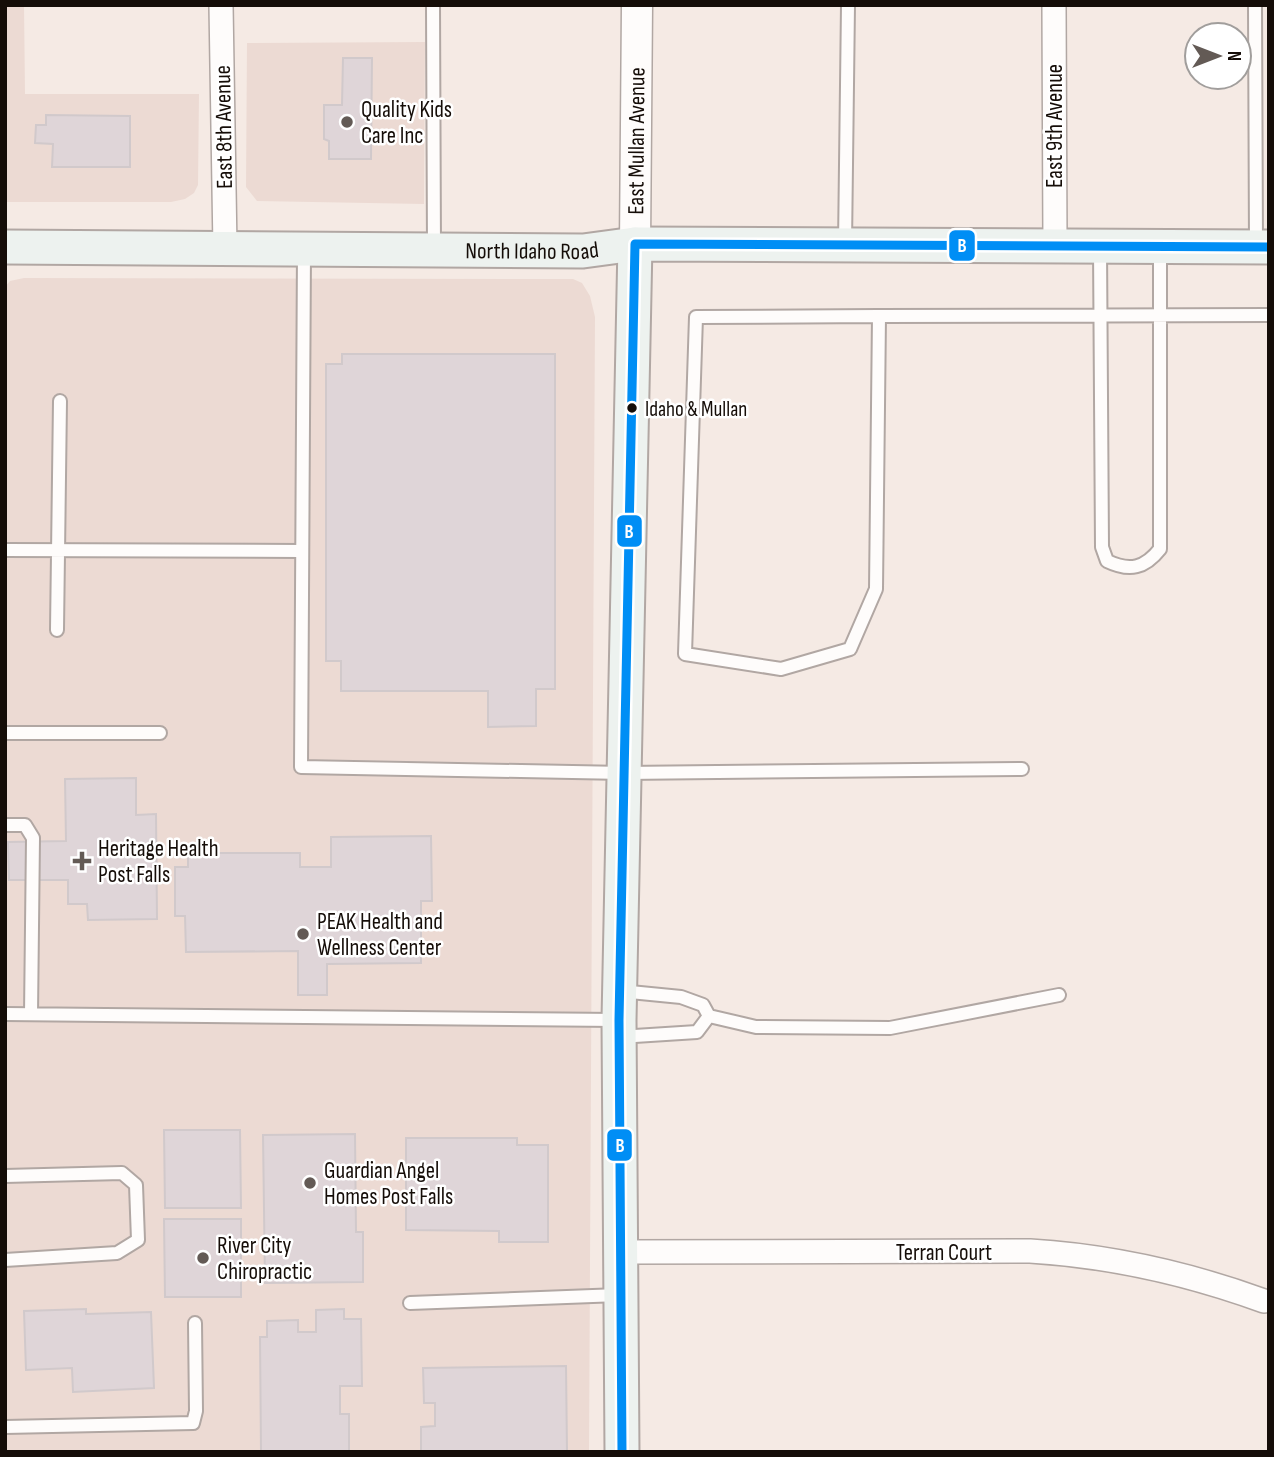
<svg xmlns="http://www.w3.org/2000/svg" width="1274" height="1457" font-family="'Sofia Sans Condensed',sans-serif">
<rect width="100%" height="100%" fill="#f5eae4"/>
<!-- commercial -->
<path fill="#ecdad3" d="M5,5H24L25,94H199L198,185L194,193L185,199L171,202H5Z
M425,42L424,204L257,201L246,187L247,43Z
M24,278L573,279L582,283L590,296L595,317L589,1452H5V287L10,281Z"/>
<!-- building -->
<path fill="#dfd5d8" stroke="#d1c9cb" stroke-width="2" d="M343,58H372L371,159H329V141L324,139V105H342Z
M46,115L130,116V167H52L53,144L35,143L36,125H46Z
M342,354H555V689H536V726L488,727V691H341V661H326V364H342Z
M136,778V815L156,814L157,919L88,920L87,904H68V880H9L8,842L66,841L65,779Z
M431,836L432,901H421V963L327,964V995H298V951L186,952L185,916H175V867H188V853H300V867H331V837Z
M164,1130H240L241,1208H165Z
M355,1134L356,1232H363V1282L265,1283L263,1135Z
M406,1138H517V1145H548V1242H499V1231L406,1230Z
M164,1219H241V1297H165Z
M86,1309V1314L151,1312L154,1388L73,1392L72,1368L26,1370L24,1311Z
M344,1309V1319H361L362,1386H340V1414H349V1452H261L260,1337H267V1321L298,1320V1332H316V1310Z
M566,1366L567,1452H421V1427L435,1426V1403H424L423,1368Z"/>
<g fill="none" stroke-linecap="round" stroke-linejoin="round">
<!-- service casing -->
<g stroke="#b1a7a3" stroke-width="16">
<path id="service" d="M433,5L434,250
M1255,5L1256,246
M845,244L848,5
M1100,247L1102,547L1107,561C1130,572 1145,568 1160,549V249
M304,250L301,767L624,773L1022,769
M879,316L876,589L850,649L781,669L685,654L696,317Z
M879,316L1269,315
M5,550L302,551
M57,630L60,401
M5,733H160
M5,825H25L33,838L31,1014
M5,1014L617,1020
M709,1016L756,1027L890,1028L1059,995
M619,1037L697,1032L709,1016L703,1005L681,997L620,991
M5,1176L122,1173L136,1185L138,1240L117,1253L5,1260
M410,1303L619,1295
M5,1427L193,1423L196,1411L195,1323"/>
</g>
<!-- minor casing -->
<g stroke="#b1a7a3" stroke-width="26">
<path id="minor" d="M221,5L225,249
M1054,5L1055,246
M619,1252L1030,1251C1112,1256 1187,1273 1264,1301"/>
</g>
<!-- tertiary casing -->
<g stroke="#b1a7a3" stroke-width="33">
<g id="tertiary">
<path id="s1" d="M635,244L637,5"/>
</g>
</g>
<!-- secondary casing -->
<g stroke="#b1a7a3" stroke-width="37">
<g id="secondary">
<path id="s2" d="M5,247L583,251L635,244L1269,247"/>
<path d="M622,1452L619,1020L635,244"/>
</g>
</g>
<!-- service -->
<use href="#service" stroke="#fefcfb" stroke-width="12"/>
<!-- minor -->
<use href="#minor" stroke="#fefcfb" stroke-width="23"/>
<!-- tertiary -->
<use href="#tertiary" stroke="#fefcfb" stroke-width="30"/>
<!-- secondary -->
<use href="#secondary" stroke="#edf2ef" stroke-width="33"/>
<!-- bus-1 casing -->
<g stroke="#fff" stroke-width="14">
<path id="bus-1" d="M622,1452L619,1020L635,244L1269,247"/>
</g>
<!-- bus-1 -->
<use href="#bus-1" stroke="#008ef5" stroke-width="9"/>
</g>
<!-- markers -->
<g fill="#635a55" stroke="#fff" stroke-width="2.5">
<circle cx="347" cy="122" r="7"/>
<path d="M78.5 850.5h7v7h7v7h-7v7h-7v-7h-7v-7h7z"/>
<circle cx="303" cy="934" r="7"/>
<circle cx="310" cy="1183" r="7"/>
<circle cx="203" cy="1258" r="7"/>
</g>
<circle fill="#150d08" stroke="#fff" stroke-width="2.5" cx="632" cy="408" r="6"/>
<g text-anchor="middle" stroke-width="5" stroke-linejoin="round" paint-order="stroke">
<!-- bus labels -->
<g font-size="21" fill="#150d08" stroke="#fff" text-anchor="start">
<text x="645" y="416">Idaho &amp; Mullan</text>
</g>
<!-- poi labels -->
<g font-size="23" fill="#150d08" stroke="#fff" text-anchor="start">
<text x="361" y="117">Quality Kids<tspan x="361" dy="26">Care Inc</tspan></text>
<text x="98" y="856">Heritage Health<tspan x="98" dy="26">Post Falls</tspan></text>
<text x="317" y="929">PEAK Health and<tspan x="317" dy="26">Wellness Center</tspan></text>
<text x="324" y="1178">Guardian Angel<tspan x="324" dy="26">Homes Post Falls</tspan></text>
<text x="217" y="1253">River City<tspan x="217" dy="26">Chiropractic</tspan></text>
</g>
<!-- street labels -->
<g font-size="23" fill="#150d08" stroke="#fff">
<text transform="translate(1054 126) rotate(-90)" y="8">East 9th Avenue</text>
<text transform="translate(223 127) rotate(-91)" y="8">East 8th Avenue</text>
<text dy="8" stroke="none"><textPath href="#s1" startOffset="103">East Mullan Avenue</textPath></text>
<text dy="8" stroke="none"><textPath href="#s2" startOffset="527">North Idaho Road</textPath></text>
<text x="944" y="1260">Terran Court</text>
</g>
</g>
<g stroke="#fff" stroke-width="2.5">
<rect x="948" y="229" width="28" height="33" rx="7" fill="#008ef5"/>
<rect x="616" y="514" width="27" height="34" rx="7" fill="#008ef5"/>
<rect x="606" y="1128" width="27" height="34" rx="7" fill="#008ef5"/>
</g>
<g font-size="19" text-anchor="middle" font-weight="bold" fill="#fff">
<text x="962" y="252">B</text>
<text x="629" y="538">B</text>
<text x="620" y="1152">B</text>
</g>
<!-- border -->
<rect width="1274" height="1457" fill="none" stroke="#150d08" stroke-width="14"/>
<!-- north arrow -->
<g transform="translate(1218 56) rotate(90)"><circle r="33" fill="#ffffff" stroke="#a19e9c" stroke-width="2"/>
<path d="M0-5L12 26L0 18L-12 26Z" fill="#635a55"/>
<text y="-10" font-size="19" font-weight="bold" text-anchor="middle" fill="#150d08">N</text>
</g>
</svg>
